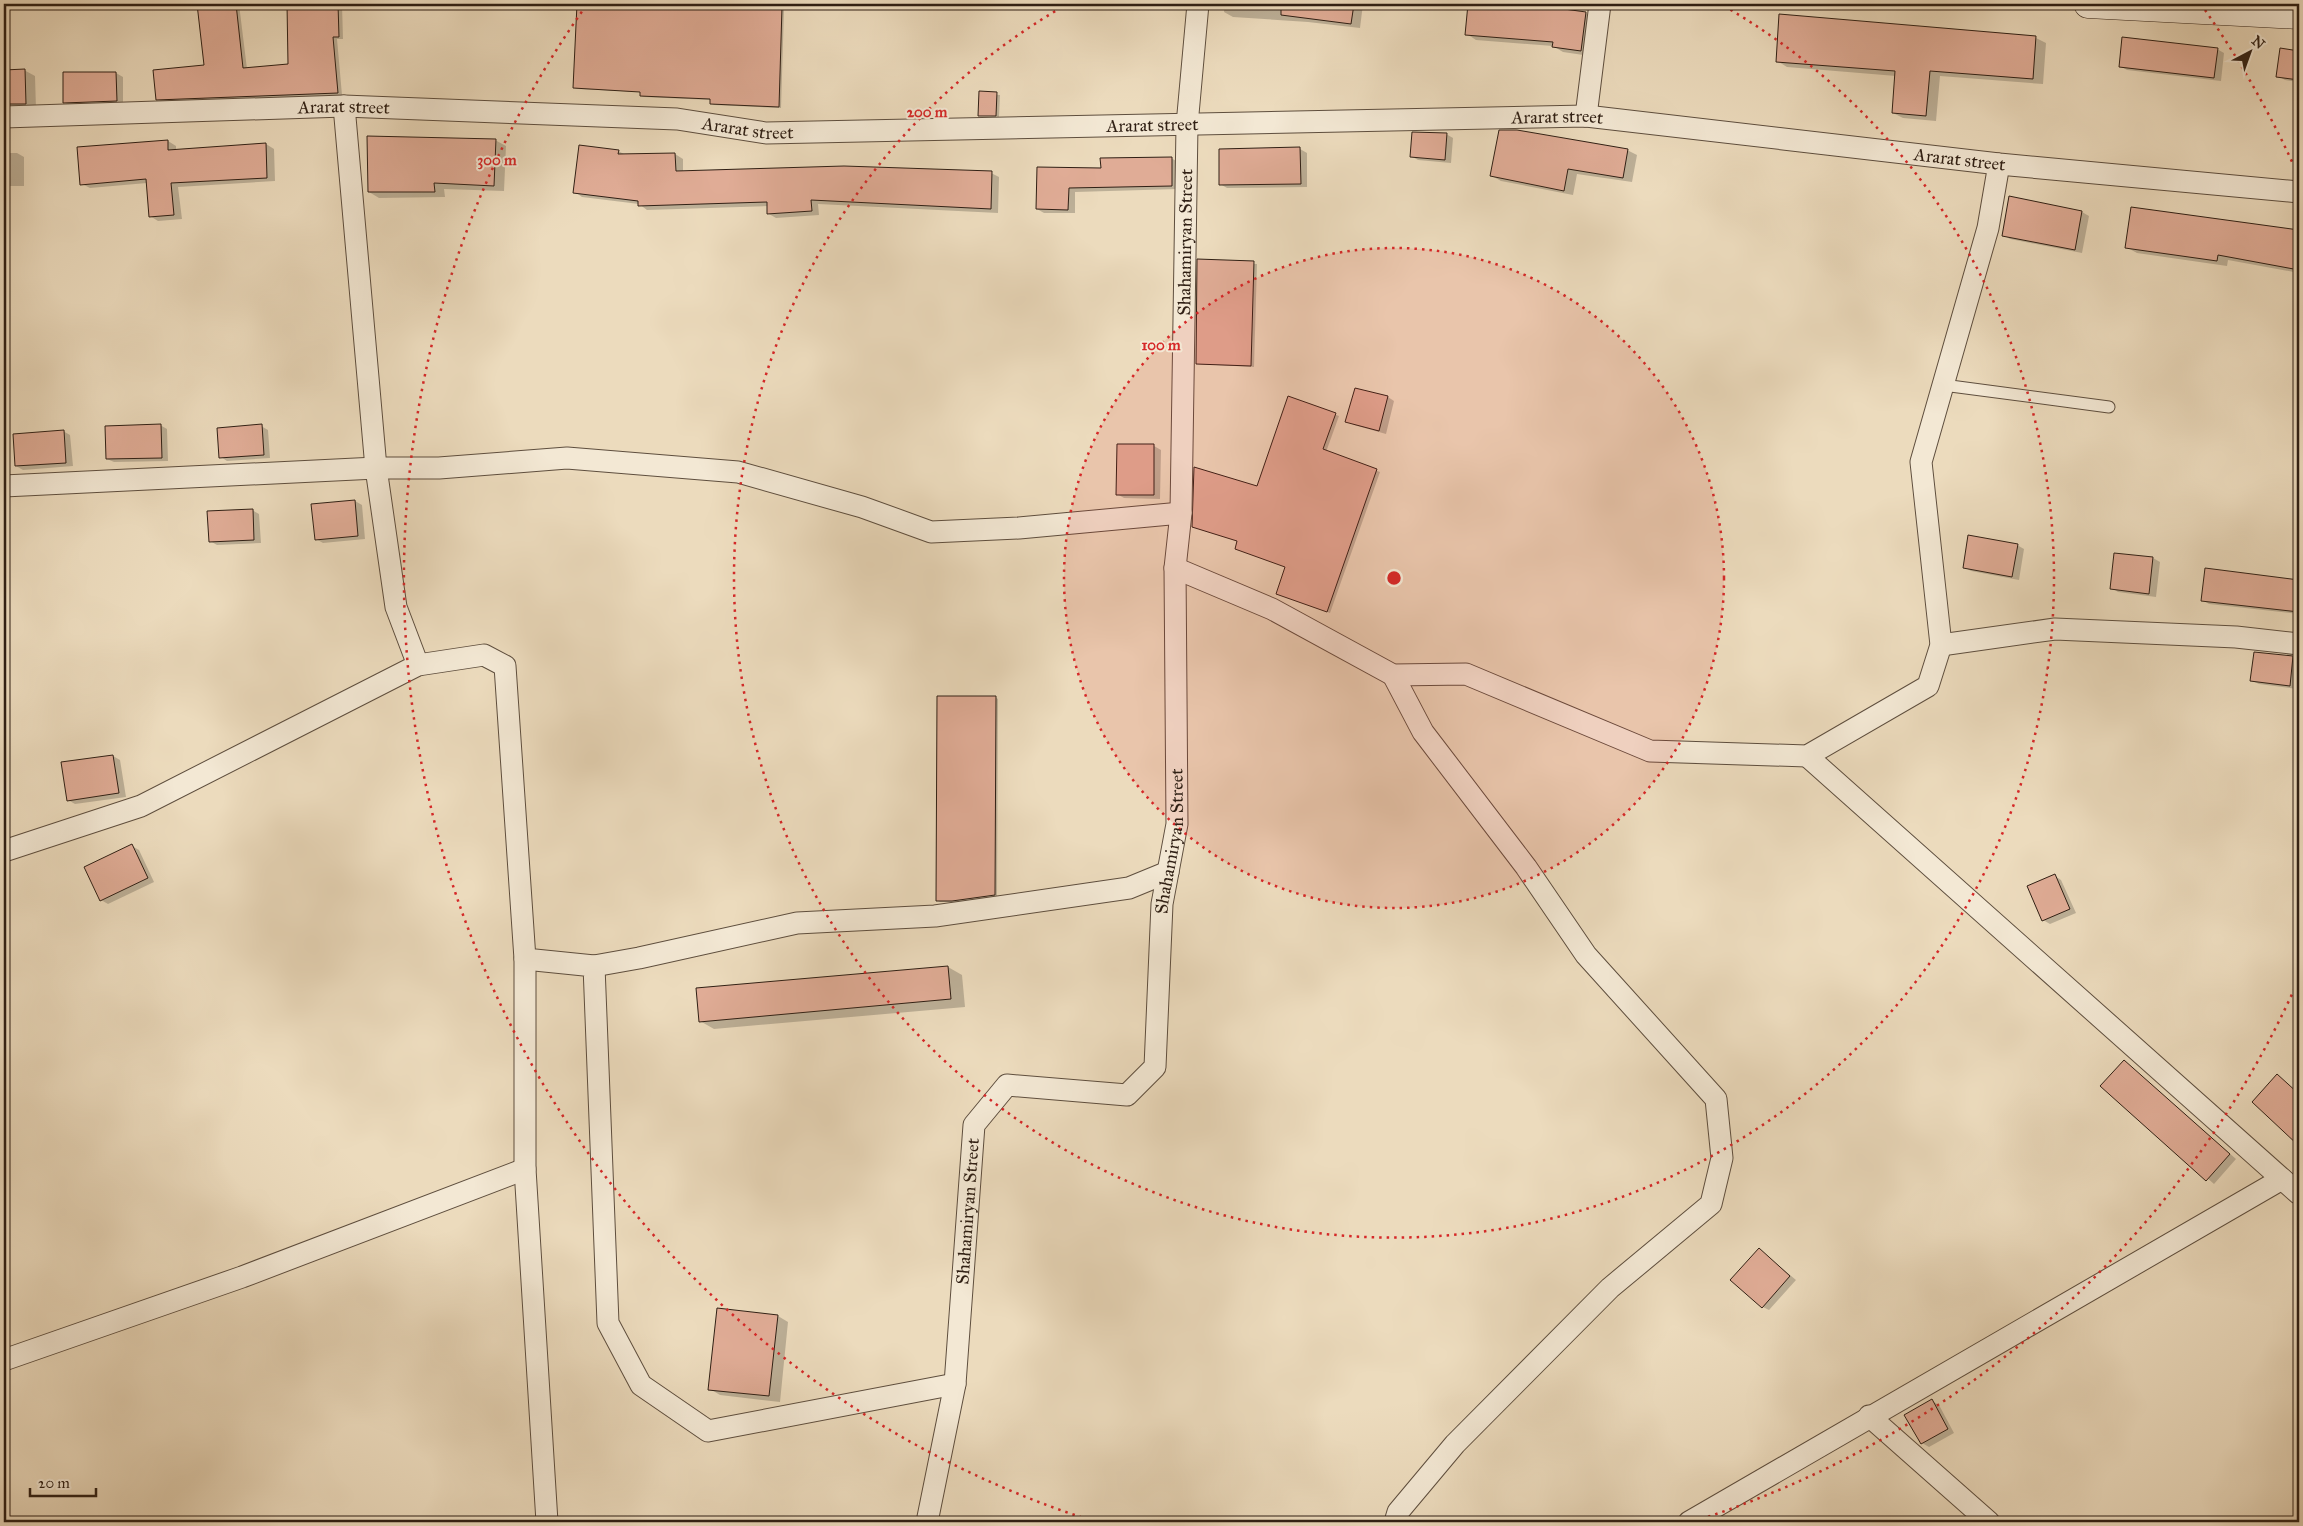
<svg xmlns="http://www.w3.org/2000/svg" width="2303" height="1526" font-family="'IM FELL Great Primer',serif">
<rect width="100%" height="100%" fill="#ecdbbd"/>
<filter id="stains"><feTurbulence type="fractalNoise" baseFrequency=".004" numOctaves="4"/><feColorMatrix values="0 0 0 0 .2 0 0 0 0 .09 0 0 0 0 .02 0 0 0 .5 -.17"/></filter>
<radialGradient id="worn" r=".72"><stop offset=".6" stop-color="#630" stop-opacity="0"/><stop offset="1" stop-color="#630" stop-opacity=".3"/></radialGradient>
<!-- shadow -->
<path fill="#0003" d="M199,4H239L247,69L289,65L288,4H342L343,39H337L342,95L161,101L157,99L206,66Z
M579,4H703V6L781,9L784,10L781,108L714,105L711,103V100L644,97L641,96V92L578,89L575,88Z
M1037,4H1061V6Z
M1225,4H1363L1360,28L1308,22L1233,17L1224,12Z
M1469,4H1541L1540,12H1542L1543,4H1548L1551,6V8L1586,13L1595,19L1590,56L1563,52L1553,46L1476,40L1467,34Z
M2036,38L2046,43L2043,84L1940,76L1936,121L1903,118L1893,113L1896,76L1787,67L1777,61Z
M2217,49L2224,53L2221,81L2127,70L2120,66Z
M2281,50L2299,52V82L2285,80L2278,76Z
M24,70L35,76L36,109L4,111V71Z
M116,73L123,77V104L71,106L64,102Z
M980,93L1000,95L999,117L980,115Z
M1446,134L1453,138L1451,163L1418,160L1411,156Z
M495,140L506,146L504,191L444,189L445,197L379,198L369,192Z
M168,141L176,146V151L266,144L274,149L275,181L178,187L182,219L158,221L150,216L147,183L90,188L82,184Z
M1300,149L1307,153V187L1227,188L1220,184Z
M1627,150L1637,155L1632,182L1577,174L1573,195L1501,181L1492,176Z
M618,151L626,155L675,154L683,159V172L991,173L999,177L998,213L818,204L819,215L776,218L769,214L768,206L647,210L639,204L582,197L575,192Z
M4,153H17L24,157V186H4Z
M1171,158L1178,162V189L1075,192V213H1044L1037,209L1038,168L1102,170Z
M2010,198L2082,212L2089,216L2082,253L2010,239L2003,235Z
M2132,208L2299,232V273L2228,260L2227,266L2137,253L2126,247Z
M1199,261L1257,264L1254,367L1197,364Z
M1388,397L1394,401L1386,434L1354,425L1347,421Z
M1289,398L1339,416L1326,452L1380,472L1330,613L1280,595L1286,567L1258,488Z
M160,425L167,429L168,461L114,462L107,459Z
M261,426L268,430L270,458L227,461L221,457Z
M63,431L70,435L73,466L23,470L16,466Z
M1118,445L1154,446L1161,450L1160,499L1124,498L1117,494Z
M355,501L362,505L365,539L323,543L316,539Z
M252,510L259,514L261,543L217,545L210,541Z
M2017,545L2024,549L2019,580L1971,571L1964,567Z
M2153,558L2160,562L2156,597L2118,592L2112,588Z
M2206,569L2299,581V614L2209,604L2202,600Z
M2255,653L2293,657L2299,661L2297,689L2259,684L2252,681Z
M995,697L998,699L997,896L955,902H940L937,900Z
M113,756L120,760L126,797L75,804L68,800L63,763Z
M132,846L139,850L154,882L108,904L101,900Z
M2055,876L2061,880L2076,913L2050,924L2043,920Z
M948,967L962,975L965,1007L714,1029L700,1021Z
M2124,1061L2236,1159L2214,1184L2102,1086Z
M2277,1076L2299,1094V1143L2296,1141Z
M1759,1249L1796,1280L1769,1310L1763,1307Z
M778,1316L788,1322L780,1402L720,1395L710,1389Z
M1932,1401L1939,1405L1954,1433L1929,1447L1922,1443Z"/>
<!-- building -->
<path fill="#e0ac96" stroke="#2f1f14" d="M197,4H236L243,68L288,64L287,4H338L339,37H333L338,93L156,100L153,70L204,65Z
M577,4H700L782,7L779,107L710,104V99L640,96V92L573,88Z
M1281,4H1354L1351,24L1281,15Z
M1468,4H1542V6L1586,12L1581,51L1552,47L1553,42L1465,35Z
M1779,14L2036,36L2033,79L1930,71L1926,116L1892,113L1895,71L1776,62Z
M2122,37L2218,48L2214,78L2119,67Z
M2280,48L2299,51V80L2276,77Z
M25,69L26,104H4V70Z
M63,72H116L117,101L63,103Z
M979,91L997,92L996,116H978Z
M1499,130H1517L1628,149L1623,178L1568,169L1564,191L1490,176Z
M1412,132L1447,133L1445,160L1410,157Z
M367,136L496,139L494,186L434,183L435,192H368Z
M168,140V150L266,143L267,178L171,183L174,215L149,217L146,179L80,185L77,147Z
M579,145L619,150L618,154L675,153L676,171L844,166L992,171L991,209L811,200L812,211L767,214V202L638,206V201L573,193Z
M1300,147L1301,184L1219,185V149Z
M1172,157V186L1069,188L1068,210L1036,209L1037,167L1101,168L1100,158Z
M2009,196L2082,211L2075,250L2002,236Z
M2131,207L2299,230V270L2218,255L2217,261L2125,248Z
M1197,259L1254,261L1251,366L1196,364Z
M1355,388L1388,396L1379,431L1345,422Z
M1288,396L1336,413L1323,449L1377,469L1327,612L1276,594L1285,567L1235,549L1237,541L1192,527L1194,467L1257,486Z
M161,424L162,458L106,459L105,426Z
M262,424L264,455L219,458L217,428Z
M64,430L66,463L15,466L13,434Z
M1117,444H1154V495H1116Z
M355,500L358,536L315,540L311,504Z
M253,509L254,540L209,542L207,511Z
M1968,535L2018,544L2012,577L1963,568Z
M2114,553L2153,557L2149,594L2110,589Z
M2205,568L2299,580V612L2201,601Z
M2254,652L2293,656L2290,686L2250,681Z
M937,696H996L995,895L952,901H936Z
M113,755L119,793L67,801L61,762Z
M132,844L148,878L100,901L84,867Z
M2055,874L2070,909L2042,921L2027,886Z
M948,966L951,999L699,1022L696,988Z
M2124,1060L2230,1154L2206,1181L2100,1086Z
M2277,1074L2299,1094V1146L2252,1102Z
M1759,1248L1790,1276L1762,1308L1730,1280Z
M717,1308L778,1315L769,1396L708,1390Z
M1932,1399L1948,1429L1921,1444L1904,1415Z"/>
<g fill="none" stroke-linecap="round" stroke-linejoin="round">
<!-- service casing -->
<g stroke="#5e4e3e" stroke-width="13">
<path id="service" d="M1943,385L2109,407"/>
</g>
<!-- minor casing -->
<g stroke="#5e4e3e" stroke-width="23">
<g id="minor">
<path d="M344,106L376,468L396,607L418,665"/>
<path d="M1586,116L1600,4"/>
<path id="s1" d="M4,117L344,106L677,119L766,133L1586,116L1999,164L2299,192"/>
<path d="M4,486L376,468H439L567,458L738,472L862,507L931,532L1019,528L1181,513"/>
<path d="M1175,568L1272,609L1393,675L1466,674L1650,751L1807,756L1928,686L1941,645L1921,462L1988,228L1999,164"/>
<path d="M1941,645L2055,629L2236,637L2299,644"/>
<path d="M1393,675L1423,732L1526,867L1586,955L1716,1099L1722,1158L1711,1204L1610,1288L1455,1444L1398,1512L1395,1522"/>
<path d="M1807,756L2299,1194"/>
<path d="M4,851L141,806L418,665L484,655L505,666L525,959L594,966L608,1323L641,1385L708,1431L955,1384"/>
<path d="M525,959V1169L547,1522"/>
<path d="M594,966L639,958L797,923L935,916L1129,888L1168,872"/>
<path d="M4,1360L242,1277L525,1169"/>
<path d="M1869,1416L1989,1522"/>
<path id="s2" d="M927,1522L955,1384L974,1125L1007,1085L1127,1095L1155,1067L1162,904L1177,824L1175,568L1181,513L1187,125L1198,4"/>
<path d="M1689,1522L2282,1179"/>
</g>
</g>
<!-- secondary casing -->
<g stroke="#2f1f14" stroke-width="29">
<path id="secondary" d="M2088,4L2299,15"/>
</g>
<!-- service -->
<use href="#service" stroke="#f3e8d4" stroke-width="11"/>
<!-- minor -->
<use href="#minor" stroke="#f3e8d4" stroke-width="21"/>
<!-- secondary -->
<use href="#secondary" stroke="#f3e8d4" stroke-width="28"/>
</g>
<!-- distance rings -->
<circle cx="1394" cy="578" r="330" fill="#d62828" fill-opacity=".12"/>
<g fill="none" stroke="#d62828" stroke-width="2.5" stroke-dasharray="2.5 5">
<circle cx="1394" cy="578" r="330"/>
<path d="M1724 6A660 660 0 1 1 1064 6"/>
<path d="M2298 981A990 990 0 0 1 1692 1522M1096 1522A990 990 0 0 1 583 10M2205 10A990 990 0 0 1 2298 175"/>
</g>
<g text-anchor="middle" stroke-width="4" stroke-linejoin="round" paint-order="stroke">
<!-- street labels -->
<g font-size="18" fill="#2f1f14" stroke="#f3e8d4">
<text dy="6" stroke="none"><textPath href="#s1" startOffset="340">Ararat street</textPath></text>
<text dy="6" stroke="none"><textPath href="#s1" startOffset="1555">Ararat street</textPath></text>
<text dy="6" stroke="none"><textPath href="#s1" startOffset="1150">Ararat street</textPath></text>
<text dy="6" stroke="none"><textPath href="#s1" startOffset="745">Ararat street</textPath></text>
<text dy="6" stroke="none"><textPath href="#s1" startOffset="1960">Ararat street</textPath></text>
<text dy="6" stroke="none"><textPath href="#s2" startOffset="1439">Shahamiryan Street</textPath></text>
<text dy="6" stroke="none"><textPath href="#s2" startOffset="839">Shahamiryan Street</textPath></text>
<text dy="6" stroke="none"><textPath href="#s2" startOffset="314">Shahamiryan Street</textPath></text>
</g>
</g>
<circle cx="1394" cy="578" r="8" fill="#d62828" stroke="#f3e8d4" stroke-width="2.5"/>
<g font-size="15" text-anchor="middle" font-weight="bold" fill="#d62828" stroke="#f3e8d4" stroke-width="4" stroke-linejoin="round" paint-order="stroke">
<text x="927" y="117">200 m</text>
<text x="497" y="165">300 m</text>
<text x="1161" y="350">100 m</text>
</g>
<!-- margin -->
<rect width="2303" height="1526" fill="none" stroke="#ecdbbd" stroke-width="20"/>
<rect x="5" y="5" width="2293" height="1516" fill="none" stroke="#2f1f14" stroke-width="2.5"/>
<rect x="10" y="10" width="2283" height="1506" fill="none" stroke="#2f1f14"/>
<!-- north arrow -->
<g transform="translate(2250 52) rotate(41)" stroke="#f3e8d4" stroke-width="4" paint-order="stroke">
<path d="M0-4L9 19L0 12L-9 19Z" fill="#2f1f14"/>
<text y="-8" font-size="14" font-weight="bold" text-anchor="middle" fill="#2f1f14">N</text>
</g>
<!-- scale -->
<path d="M30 1488v8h66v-8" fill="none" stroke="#2f1f14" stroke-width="2.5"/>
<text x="38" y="1488" font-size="15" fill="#2f1f14" stroke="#f3e8d4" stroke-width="4" paint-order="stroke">20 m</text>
<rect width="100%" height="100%" filter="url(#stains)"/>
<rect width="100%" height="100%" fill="url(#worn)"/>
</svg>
